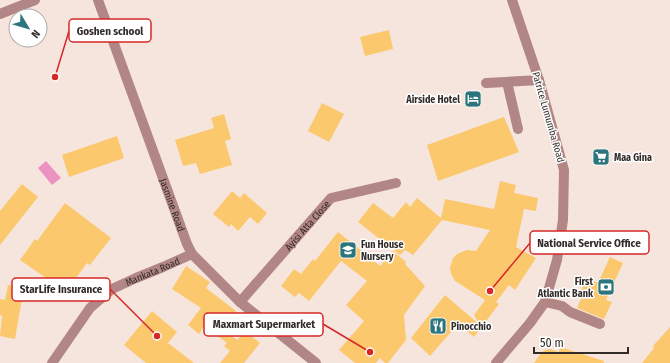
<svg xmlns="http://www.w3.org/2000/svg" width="670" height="363" font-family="'Fira Sans Condensed',sans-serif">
<rect width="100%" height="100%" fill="#f6e5dd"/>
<!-- water -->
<path fill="#ec92c2" d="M46,161L61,178L52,185L38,168Z"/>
<!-- building -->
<path fill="#fbc86d" d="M389,30L393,49L365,56L360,37Z
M322,103L344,114L329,142L308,131Z
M224,114L231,139L225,141L232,165L200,174L196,163L183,166L175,140L214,128L211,118Z
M504,117L519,152L438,181L427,145Z
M117,136L124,158L69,177L62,155Z
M500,181L516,185L514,193L538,198L536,211L524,209L516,247L536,258L515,290L509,285L496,302L499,304L474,337L458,324L430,356L411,338L445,295L480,325L474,315L485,300L455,281L451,274L450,268L453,258L457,254L467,250L476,251L490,230L442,220L413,255L405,250L400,255L358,222L373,203L393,218L406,202L410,207L417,198L441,218L445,199L494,209Z
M22,184L38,197L0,245V211Z
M232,191L240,198L244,193L267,213L258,224L250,217L238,231L231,224L229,227L213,214Z
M65,203L111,238L90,265L87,263L66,292L20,260L35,239L37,241Z
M338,232L380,266L393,251L406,262L405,264L425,286L404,315L406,340L388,363H385L380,358L376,363H355L339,350L364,321L346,305L367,281L341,261L309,301L299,293L295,297L281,286L294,269L301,274L313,259L315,261Z
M610,257L623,263L606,300L612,302L604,319L577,308L584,292L581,291L587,278L598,283Z
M186,266L210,282L206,288L236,311L223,328L237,340L245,331L260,343L244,363H220L230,351L224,346L227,343L204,326L199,334L188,325L201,308L172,289Z
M8,285L24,287L15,339L0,336L2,316L0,315V299L5,300Z
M152,311L177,332L168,343L194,363H146L124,345Z
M670,327V363H642L654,348L653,346Z
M560,347L604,361V363H534L541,353L545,350L550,349L559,352Z"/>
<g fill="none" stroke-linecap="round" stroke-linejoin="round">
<!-- minor -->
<g stroke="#b38686" stroke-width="10">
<path id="s1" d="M98,0L187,244L192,254L240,302L316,363"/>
<path d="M0,14L35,0"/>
<path d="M507,82L518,129"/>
<path d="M486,83L539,80"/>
<path id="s2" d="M240,302L331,198L396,183"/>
<path d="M545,302L562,306L570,312L600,324"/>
<path id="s3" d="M52,363L90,308L112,289L136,278L163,267L192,254"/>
<path d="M496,363L530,323L545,302L557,260L563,220L564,170L539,80L512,0"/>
</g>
</g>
<!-- icons -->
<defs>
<g id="hotel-square" transform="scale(0.9)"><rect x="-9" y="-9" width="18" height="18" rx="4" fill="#2c757d" stroke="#fff"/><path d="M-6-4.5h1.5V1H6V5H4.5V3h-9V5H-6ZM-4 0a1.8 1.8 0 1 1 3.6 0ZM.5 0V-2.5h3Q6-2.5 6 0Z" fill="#fff"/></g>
<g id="supermarket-square" transform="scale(0.9)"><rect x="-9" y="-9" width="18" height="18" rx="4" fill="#2c757d" stroke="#fff"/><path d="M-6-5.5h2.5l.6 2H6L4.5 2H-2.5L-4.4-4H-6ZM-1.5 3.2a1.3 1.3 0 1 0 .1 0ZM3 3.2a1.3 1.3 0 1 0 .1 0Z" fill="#fff"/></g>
<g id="school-square" transform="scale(0.9)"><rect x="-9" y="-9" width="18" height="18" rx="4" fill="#2c757d" stroke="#fff"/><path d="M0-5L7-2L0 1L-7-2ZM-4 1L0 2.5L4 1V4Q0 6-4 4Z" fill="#fff"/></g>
<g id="bank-square" transform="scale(0.9)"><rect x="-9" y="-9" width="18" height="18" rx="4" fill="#2c757d" stroke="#fff"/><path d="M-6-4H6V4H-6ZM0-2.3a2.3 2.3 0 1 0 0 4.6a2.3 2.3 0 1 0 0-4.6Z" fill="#fff"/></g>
<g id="restaurant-square" transform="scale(0.9)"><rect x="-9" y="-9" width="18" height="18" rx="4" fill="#2c757d" stroke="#fff"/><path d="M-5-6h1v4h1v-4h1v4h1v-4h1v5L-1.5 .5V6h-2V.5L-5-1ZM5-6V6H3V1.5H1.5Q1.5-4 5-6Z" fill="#fff"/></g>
</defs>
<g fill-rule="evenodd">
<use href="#hotel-square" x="473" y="99"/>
<use href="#supermarket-square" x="601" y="157"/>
<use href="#school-square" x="348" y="250"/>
<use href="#bank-square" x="606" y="287"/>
<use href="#restaurant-square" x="438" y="326"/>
</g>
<g text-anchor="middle" stroke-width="3" stroke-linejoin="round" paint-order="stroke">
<!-- poi labels -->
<g font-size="10" font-weight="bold" fill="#322c29" stroke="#fff" text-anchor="start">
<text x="460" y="103" text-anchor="end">Airside Hotel</text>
<text x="614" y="161">Maa Gina</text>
<text x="361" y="248">Fun House<tspan x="361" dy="12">Nursery</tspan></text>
<text x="593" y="285" text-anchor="end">First<tspan x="593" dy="12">Atlantic Bank</tspan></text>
<text x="451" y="330">Pinocchio</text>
</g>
<!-- street labels -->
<g font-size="10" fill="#322c29" stroke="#fff">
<text transform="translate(549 117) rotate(74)" y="4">Patrice Lumumba Road</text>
<text dy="4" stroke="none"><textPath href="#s1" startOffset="218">Jasmine Road</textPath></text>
<text dy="4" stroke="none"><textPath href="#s2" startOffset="102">Ayisi Atta Close</textPath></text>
<text dy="4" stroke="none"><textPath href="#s3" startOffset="140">Mankata Road</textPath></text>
</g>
</g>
<!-- callouts -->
<path fill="none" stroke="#d62828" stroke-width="1.5" d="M55 77L69 31M490 291L530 243M157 336L110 289M370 352L323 324"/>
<g fill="#d62828" stroke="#fff" stroke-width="1.5">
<circle cx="55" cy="77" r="4"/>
<circle cx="490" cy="291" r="4"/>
<circle cx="157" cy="336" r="4"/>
<circle cx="370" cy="352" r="4"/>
</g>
<g fill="#fff" stroke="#d62828" stroke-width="1.5">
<rect x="69" y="19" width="82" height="23" rx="4"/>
<rect x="530" y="231" width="119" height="23" rx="4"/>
<rect x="12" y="278" width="98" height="23" rx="4"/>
<rect x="204" y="313" width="119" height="23" rx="4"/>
</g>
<g font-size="11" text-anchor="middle" font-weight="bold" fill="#322c29">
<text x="110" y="35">Goshen school</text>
<text x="589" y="247">National Service Office</text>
<text x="61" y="293">StarLife Insurance</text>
<text x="264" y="328">Maxmart Supermarket</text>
</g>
<!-- north arrow -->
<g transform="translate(28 28) rotate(128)"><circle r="19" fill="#ffffff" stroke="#adaba9"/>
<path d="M0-3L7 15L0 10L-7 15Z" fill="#2c757d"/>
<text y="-6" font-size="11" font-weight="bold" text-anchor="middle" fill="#322c29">N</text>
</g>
<!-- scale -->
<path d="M534 347v6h94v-6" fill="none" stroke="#322c29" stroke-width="2"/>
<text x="540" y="347" font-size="12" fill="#322c29" stroke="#ffffff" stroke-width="3" paint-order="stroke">50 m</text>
</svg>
